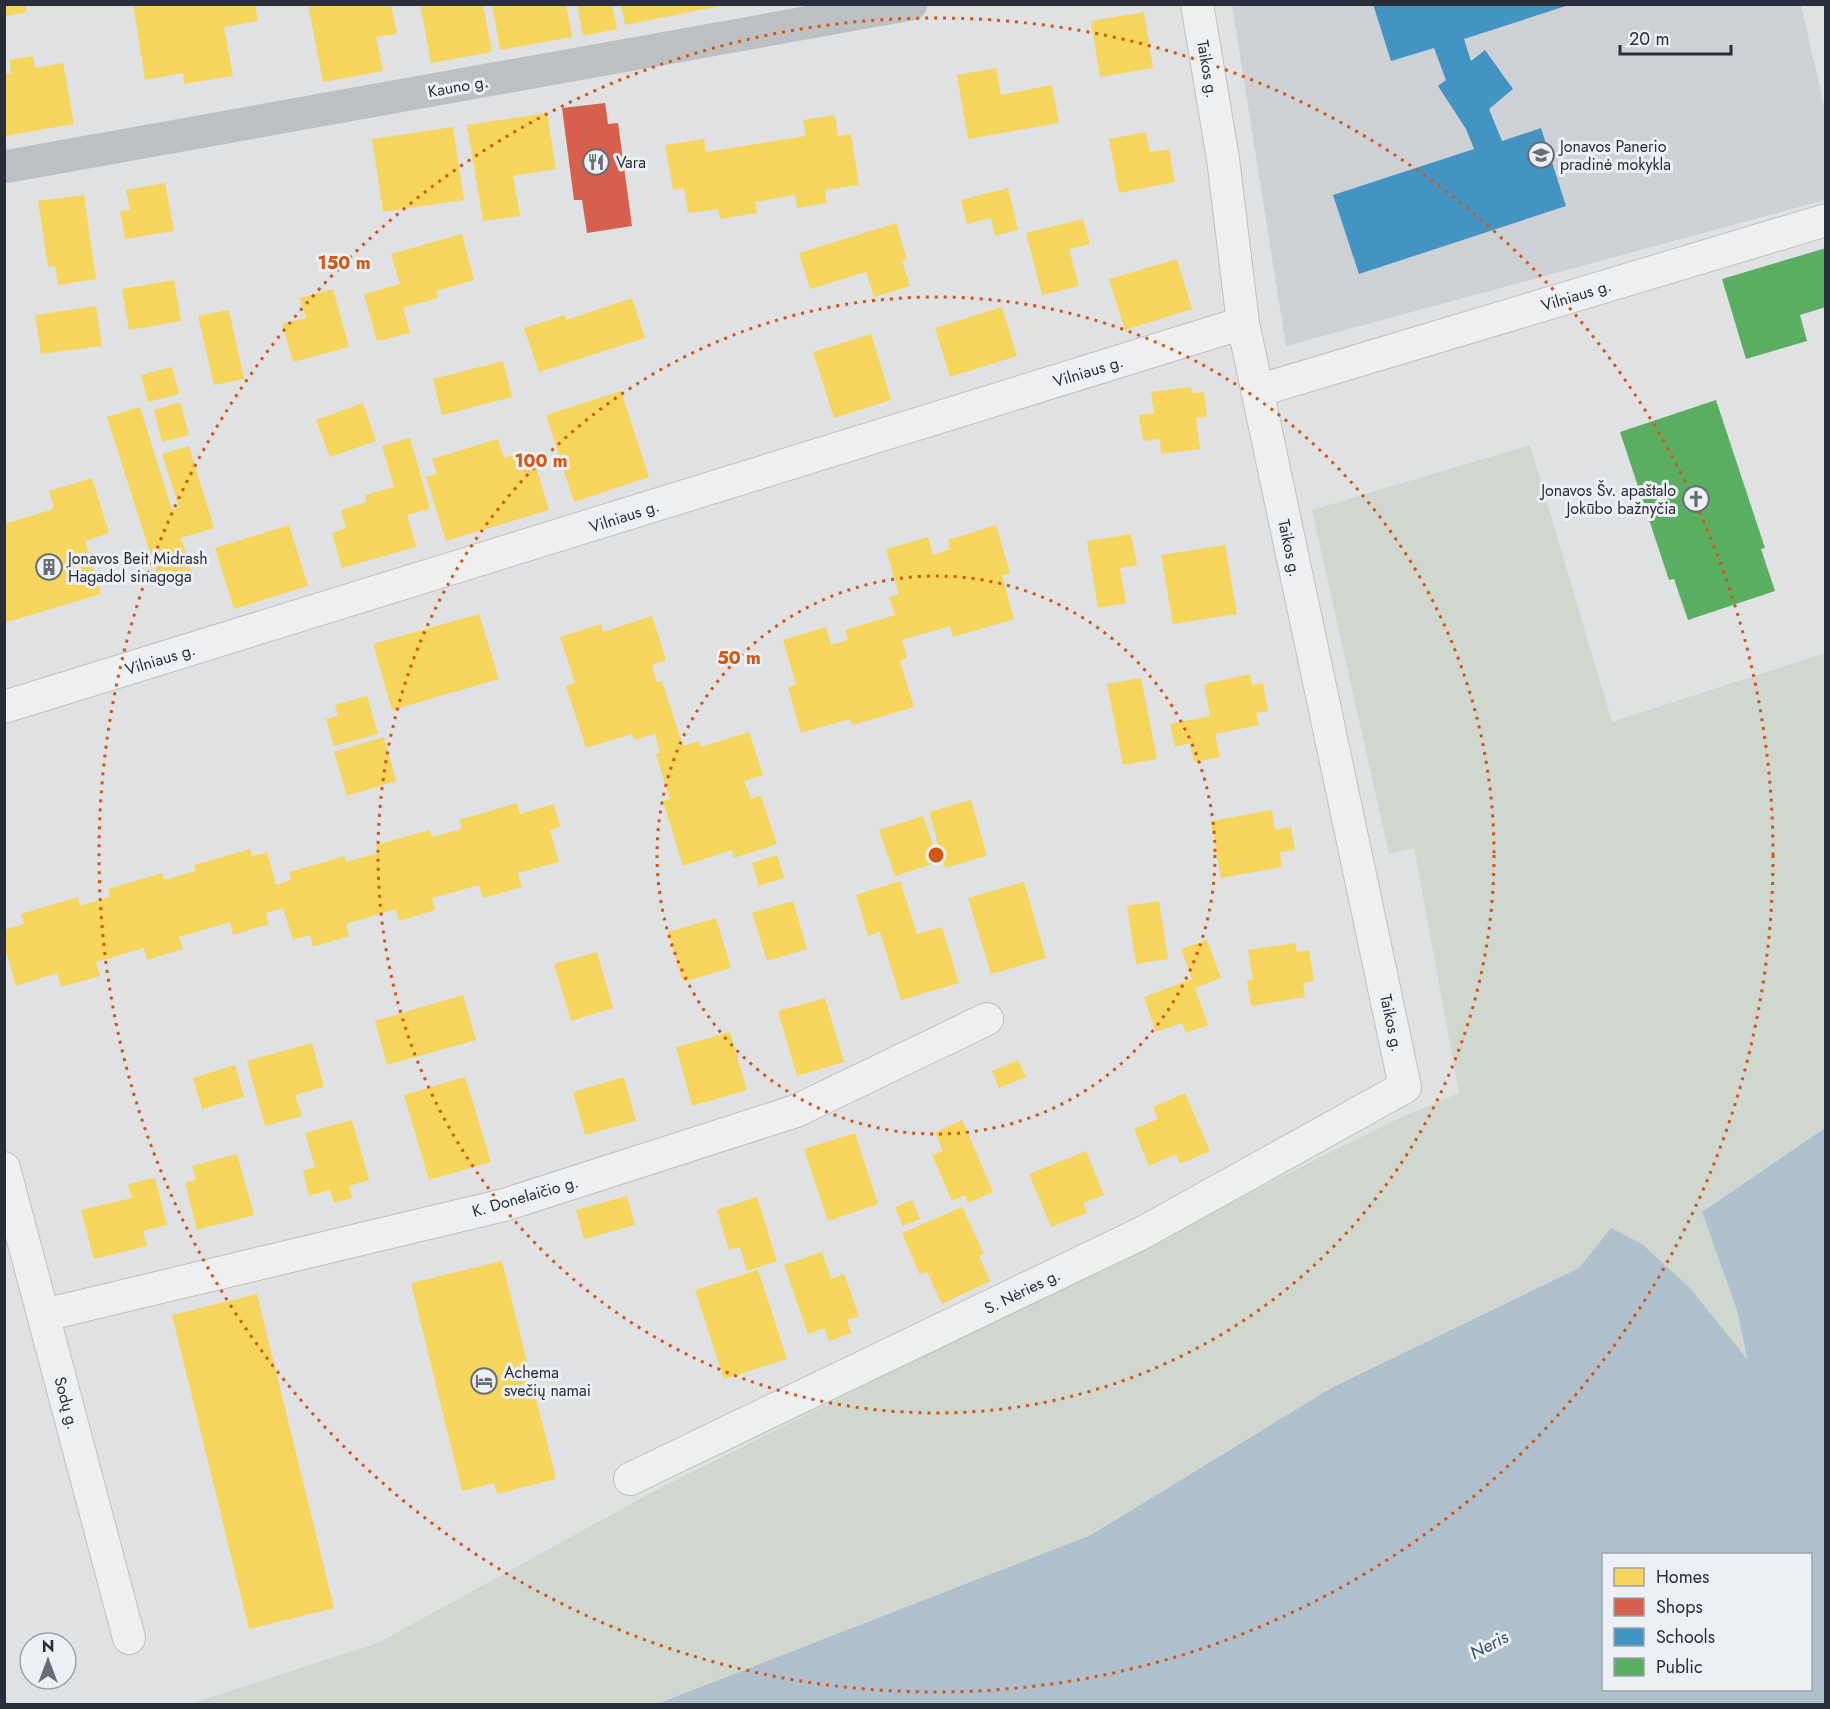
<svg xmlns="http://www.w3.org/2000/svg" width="1830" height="1709" font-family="Jost,sans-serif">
<rect width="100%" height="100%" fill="#dfe1e3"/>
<!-- built -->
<path fill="#cdd1d6" d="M1232,5H1801L1825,110V200L1286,346Z"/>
<!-- green -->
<path fill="#d0d7cf" d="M1530,445L1612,722L1825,653V1128L1702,1212L1737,1310L1747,1361L1611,1228L1579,1268L1331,1388L1091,1535L657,1704H190L378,1643L660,1488L1393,1121L1459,1093L1414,848L1389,854L1312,510Z"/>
<!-- water -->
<path fill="#afbfcc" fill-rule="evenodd" d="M1825,1128V1704H657L1091,1535L1331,1388L1579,1268L1611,1228L1642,1244L1689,1287L1747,1359L1737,1310L1702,1212ZM1604,1554H1810V1690H1604Z"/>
<!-- homes -->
<path fill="#f6d55c" d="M5,4H25L27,12L5,16Z
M133,4H255L258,21L224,27L233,76L184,84L183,73L145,80Z
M308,4H391L397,34L376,37L383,71L323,82Z
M420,4H483L492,52L431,63Z
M492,4H566L572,37L500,50Z
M577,4H612L617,29L583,36Z
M621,4H720V6L625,25Z
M1144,12L1153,68L1100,77L1091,21Z
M33,56L35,68L63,63L74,124L4,136V74L11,73L9,60Z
M996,68L1001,95L1052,85L1059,123L968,139L957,75Z
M547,113L556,169L513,176L520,216L483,221L467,125Z
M835,115L838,136L851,134L859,185L825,190L827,203L797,208L795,195L755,202L757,213L720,219L718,209L688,213L684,188L673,190L665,145L704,139L706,152L806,136L803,120Z
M453,127L464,200L383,212L372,139Z
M1146,132L1150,152L1169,149L1175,182L1119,193L1109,139Z
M165,183L174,231L125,239L120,211L130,210L126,190Z
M1008,188L1018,230L995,236L991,218L967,224L961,200Z
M84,195L96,279L58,285L55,266L48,267L38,201Z
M1083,219L1090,244L1069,249L1079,286L1042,295L1026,233Z
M896,223L907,259L902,261L910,286L874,297L866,272L810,289L799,253Z
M462,234L474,280L436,291L438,298L403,308L410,333L377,341L364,294L400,284L391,254Z
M1177,259L1192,309L1125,330L1109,279Z
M174,280L181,321L129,330L122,289Z
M333,289L349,347L293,362L282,324L306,318L300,298Z
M632,298L645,338L539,372L524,328L565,315L566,320Z
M96,306L102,346L41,354L35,315Z
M1002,307L1017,356L950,377L935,328Z
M229,310L244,379L214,385L198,316Z
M871,334L891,400L834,418L813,352Z
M503,361L512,397L442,415L433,379Z
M172,367L179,394L148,402L141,375Z
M1191,387L1192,393L1204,392L1207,417L1196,418L1200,449L1161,454L1160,439L1143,441L1139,415L1154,413L1151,392Z
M621,391L649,477L574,502L546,415Z
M180,402L189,435L162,442L154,410Z
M363,403L376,441L330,457L316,420Z
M140,407L172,510L179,507L162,454L189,446L214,528L181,538L192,574L160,584L107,417Z
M410,438L430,509L407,515L416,547L342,568L332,533L346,528L341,510L367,502L365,495L394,487L382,446Z
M498,439L504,458L531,450L549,510L446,541L426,477L437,474L432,459Z
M92,478L109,533L85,541L101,594L4,623V524L54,509L49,491Z
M289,525L308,586L234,609L215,548Z
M996,525L1010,573L1002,575L1014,619L953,637L950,626L902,640L907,658L900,661L914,707L852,725L850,719L801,733L788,687L796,684L783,640L826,627L831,645L848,640L845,630L895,615L889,597L899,594L886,549L928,537L933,555L950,549L948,540Z
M1131,534L1137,565L1120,568L1126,603L1098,608L1087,541Z
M1225,545L1237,614L1173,624L1161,555Z
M479,614L499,679L392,710L373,644Z
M652,616L666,660L652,665L657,683L662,681L683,746L699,741L701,747L749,732L763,775L744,781L751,799L761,796L777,844L734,858L732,850L683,866L663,801L670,799L656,754L660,753L655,734L635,740L632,734L586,748L566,686L575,683L560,637L601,624L603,632Z
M1250,674L1252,685L1263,683L1268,711L1256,713L1259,725L1215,734L1220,757L1194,762L1190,743L1175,747L1170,724L1210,716L1204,684Z
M1141,678L1157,759L1123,765L1107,684Z
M367,696L378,734L334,746L326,719L338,716L335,705Z
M384,737L396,781L347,796L334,752Z
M971,800L987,856L945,868L929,812Z
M517,803L520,814L554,804L560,827L550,830L559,862L518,873L522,887L483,898L479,885L432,898L435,910L399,921L396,909L346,924L349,936L313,947L310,935L293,940L283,908L266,913L269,924L233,935L230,922L179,937L183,949L147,960L144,948L96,962L100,976L61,987L57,973L16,986L7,954L4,955V930L24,924L21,914L78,897L80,906L110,897L108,889L162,873L164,880L196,871L194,865L250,849L252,857L267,852L276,885L291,880L289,872L345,856L346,862L378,853L376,845L430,830L432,837L462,829L459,820Z
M1272,810L1275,830L1291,827L1295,850L1280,852L1282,867L1221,878L1211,821Z
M923,816L939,862L895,876L879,830Z
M777,855L784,878L759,886L752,863Z
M900,881L917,934L942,927L959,983L901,1000L880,932L868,936L856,895Z
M1024,882L1046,958L991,974L968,898Z
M793,901L807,949L767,961L752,913Z
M1159,901L1168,959L1136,964L1127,906Z
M716,918L731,968L683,982L668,932Z
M1207,940L1221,978L1195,988L1208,1025L1186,1033L1182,1023L1156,1032L1144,997L1192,979L1181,949Z
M1295,943L1297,952L1309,950L1314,981L1303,983L1305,997L1251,1006L1247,980H1253L1248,950Z
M597,952L613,1008L571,1021L554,964Z
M463,995L476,1040L387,1065L375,1021Z
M825,998L844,1062L797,1076L778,1011Z
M730,1032L747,1090L692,1106L676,1047Z
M312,1043L324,1087L295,1095L302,1116L265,1126L247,1061Z
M1018,1060L1026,1077L999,1088L992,1071Z
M235,1065L244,1097L202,1109L193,1078Z
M465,1077L491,1162L429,1180L404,1095Z
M624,1077L636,1121L585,1135L573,1092Z
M1185,1093L1210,1151L1180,1164L1176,1154L1149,1166L1134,1129L1158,1119L1153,1107Z
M352,1120L369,1180L349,1186L352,1198L334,1203L330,1190L309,1196L303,1171L315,1167L305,1133Z
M962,1120L993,1192L968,1203L965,1195L952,1201L932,1155L943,1151L935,1132Z
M855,1133L878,1204L828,1221L804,1149Z
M1086,1151L1104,1195L1083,1203L1087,1213L1051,1227L1029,1174Z
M237,1154L254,1215L197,1230L185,1182L196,1180L192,1166Z
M155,1178L167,1225L143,1231L147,1246L94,1259L81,1210L132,1198L128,1184Z
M627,1196L635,1225L584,1239L576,1210Z
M757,1197L777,1261L747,1271L740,1247L729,1250L717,1210Z
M912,1200L920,1219L903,1226L895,1207Z
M962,1207L984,1254L979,1256L990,1281L942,1304L927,1272L920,1275L902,1233Z
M822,1252L831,1279L844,1274L859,1316L847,1320L851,1333L829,1341L824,1328L808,1334L784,1265Z
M502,1261L556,1479L497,1494L494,1483L462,1491L411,1283Z
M758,1270L787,1359L724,1379L695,1290Z
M257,1294L334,1608L249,1629L172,1315Z"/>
<!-- shops -->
<path fill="#d6604d" d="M605,103L608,124L618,123L632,226L587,233L582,200H574L562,108Z"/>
<!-- schools -->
<path fill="#4393c3" d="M1373,4H1572L1464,39L1471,61L1485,50L1513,89L1489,109L1502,141L1541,128L1566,206L1359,274L1333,195L1474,149L1466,129L1438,86L1446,80L1434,48L1391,61Z"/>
<!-- public -->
<path fill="#5aae61" d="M1826,248V307L1800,315L1807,341L1746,359L1722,279Z
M1716,400L1765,548L1761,549L1775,591L1688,620L1674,579L1669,580L1620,432Z"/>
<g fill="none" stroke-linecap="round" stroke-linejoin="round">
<!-- minor casing -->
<g stroke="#bdbfc1" stroke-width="34">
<path id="minor" d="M1257,391L1826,220
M4,707L1243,323
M4,1168L129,1638
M44,1315L504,1205L796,1111L987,1019
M630,1479L1142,1233L1405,1087L1243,323L1223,159L1197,4"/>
</g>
<!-- minor -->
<use href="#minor" stroke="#eeeff0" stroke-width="32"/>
<!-- secondary -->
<path stroke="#bdc0c3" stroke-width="33" d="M4,167L911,4"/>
</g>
<!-- distance rings -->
<g fill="none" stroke="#d55511" stroke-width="3" stroke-dasharray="3 6">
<circle cx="936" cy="855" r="279"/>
<circle cx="936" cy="855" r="558"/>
<circle cx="936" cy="855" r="837"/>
</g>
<!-- icons -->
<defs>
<g id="school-ring" transform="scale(1.35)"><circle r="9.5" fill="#eceff3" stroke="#686d75" stroke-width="1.5"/><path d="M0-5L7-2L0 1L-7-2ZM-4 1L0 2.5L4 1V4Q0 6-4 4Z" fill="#686d75"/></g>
<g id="restaurant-ring" transform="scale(1.35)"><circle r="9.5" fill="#eceff3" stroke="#686d75" stroke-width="1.5"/><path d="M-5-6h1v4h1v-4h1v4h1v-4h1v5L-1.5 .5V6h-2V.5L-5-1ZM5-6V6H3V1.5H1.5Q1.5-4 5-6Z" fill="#686d75"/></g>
<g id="church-ring" transform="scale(1.35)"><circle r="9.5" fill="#eceff3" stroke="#686d75" stroke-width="1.5"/><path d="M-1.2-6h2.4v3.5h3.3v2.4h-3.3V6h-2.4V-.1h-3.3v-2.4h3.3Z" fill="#686d75"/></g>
<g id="building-ring" transform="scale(1.35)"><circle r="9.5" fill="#eceff3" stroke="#686d75" stroke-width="1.5"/><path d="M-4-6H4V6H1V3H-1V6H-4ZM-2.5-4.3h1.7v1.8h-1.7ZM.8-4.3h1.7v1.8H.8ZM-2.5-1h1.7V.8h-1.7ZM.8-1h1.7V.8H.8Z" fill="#686d75"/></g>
<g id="hotel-ring" transform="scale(1.35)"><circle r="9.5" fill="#eceff3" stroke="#686d75" stroke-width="1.5"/><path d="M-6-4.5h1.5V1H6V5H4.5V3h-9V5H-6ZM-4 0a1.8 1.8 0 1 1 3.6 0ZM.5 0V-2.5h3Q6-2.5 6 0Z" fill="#686d75"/></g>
</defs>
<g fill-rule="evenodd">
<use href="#school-ring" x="1541" y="155"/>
<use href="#restaurant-ring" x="596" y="162"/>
<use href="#church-ring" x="1696" y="499"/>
<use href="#building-ring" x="49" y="567"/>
<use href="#hotel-ring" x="484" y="1381"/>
</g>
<g text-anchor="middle" stroke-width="6" stroke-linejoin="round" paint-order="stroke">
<!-- street labels -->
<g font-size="16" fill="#282f3a" stroke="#eceff3">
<text transform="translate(1208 69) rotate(80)" y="6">Taikos g.</text>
<text transform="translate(458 86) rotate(-10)" y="6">Kauno g.</text>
<text transform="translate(1576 295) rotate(-17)" y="6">Vilniaus g.</text>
<text transform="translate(1088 371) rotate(-17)" y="6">Vilniaus g.</text>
<text transform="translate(624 516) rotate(-18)" y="6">Vilniaus g.</text>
<text transform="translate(1290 548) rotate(78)" y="6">Taikos g.</text>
<text transform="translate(160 659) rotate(-17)" y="6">Vilniaus g.</text>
<text transform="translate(1392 1023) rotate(78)" y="6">Taikos g.</text>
<text transform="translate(525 1196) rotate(-16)" y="6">K. Donelaičio g.</text>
<text transform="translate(1022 1291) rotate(-26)" y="6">S. Nėries g.</text>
<text transform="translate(67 1403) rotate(75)" y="6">Sodų g.</text>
</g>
<!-- poi labels -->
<g font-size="16" fill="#282f3a" stroke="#eceff3" text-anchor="start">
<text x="1560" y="152">Jonavos Panerio<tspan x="1560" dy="18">pradinė mokykla</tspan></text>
<text x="616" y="168">Vara</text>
<text x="1676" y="496" text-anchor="end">Jonavos Šv. apaštalo<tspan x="1676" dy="18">Jokūbo bažnyčia</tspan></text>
<text x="68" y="564">Jonavos Beit Midrash<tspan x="68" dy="18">Hagadol sinagoga</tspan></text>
<text x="504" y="1378">Achema<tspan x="504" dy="18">svečių namai</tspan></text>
</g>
<!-- water labels -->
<g font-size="18" font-style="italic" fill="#375069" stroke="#eceff3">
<text transform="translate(1489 1645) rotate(-28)" y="6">Neris</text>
</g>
</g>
<circle cx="936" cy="855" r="9" fill="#d55511" stroke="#eceff3" stroke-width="3"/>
<g font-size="18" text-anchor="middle" font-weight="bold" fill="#d55511" stroke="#eceff3" stroke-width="6" stroke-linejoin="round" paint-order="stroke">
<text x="344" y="269">150 m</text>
<text x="541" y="467">100 m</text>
<text x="739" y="664">50 m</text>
</g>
<!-- border -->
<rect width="1830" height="1709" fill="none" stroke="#282f3a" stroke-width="12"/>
<!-- legend -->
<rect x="1602" y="1553" width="210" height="138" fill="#eceff3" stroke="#9ea2a9" stroke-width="1.5"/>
<rect x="1614" y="1568" width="30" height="18" fill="#f6d55c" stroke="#9ea2a9" stroke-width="1.5"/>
<text x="1656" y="1583" font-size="18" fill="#282f3a">Homes</text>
<rect x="1614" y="1598" width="30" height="18" fill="#d6604d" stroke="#9ea2a9" stroke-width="1.5"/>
<text x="1656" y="1613" font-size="18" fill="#282f3a">Shops</text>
<rect x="1614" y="1628" width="30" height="18" fill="#4393c3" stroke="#9ea2a9" stroke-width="1.5"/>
<text x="1656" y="1643" font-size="18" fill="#282f3a">Schools</text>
<rect x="1614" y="1658" width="30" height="18" fill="#5aae61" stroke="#9ea2a9" stroke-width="1.5"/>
<text x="1656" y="1673" font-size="18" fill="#282f3a">Public</text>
<!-- north arrow -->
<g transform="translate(48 1661)"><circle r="28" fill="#eceff3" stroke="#9ea2a9" stroke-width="1.5"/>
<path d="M0-4.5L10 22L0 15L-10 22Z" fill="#686d75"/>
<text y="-9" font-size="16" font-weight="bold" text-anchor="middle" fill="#282f3a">N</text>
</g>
<!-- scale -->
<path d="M1620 45v9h111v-9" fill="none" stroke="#282f3a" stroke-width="3"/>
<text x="1629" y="45" font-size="18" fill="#282f3a" stroke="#eceff3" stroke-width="4.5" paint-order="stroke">20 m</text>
</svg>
